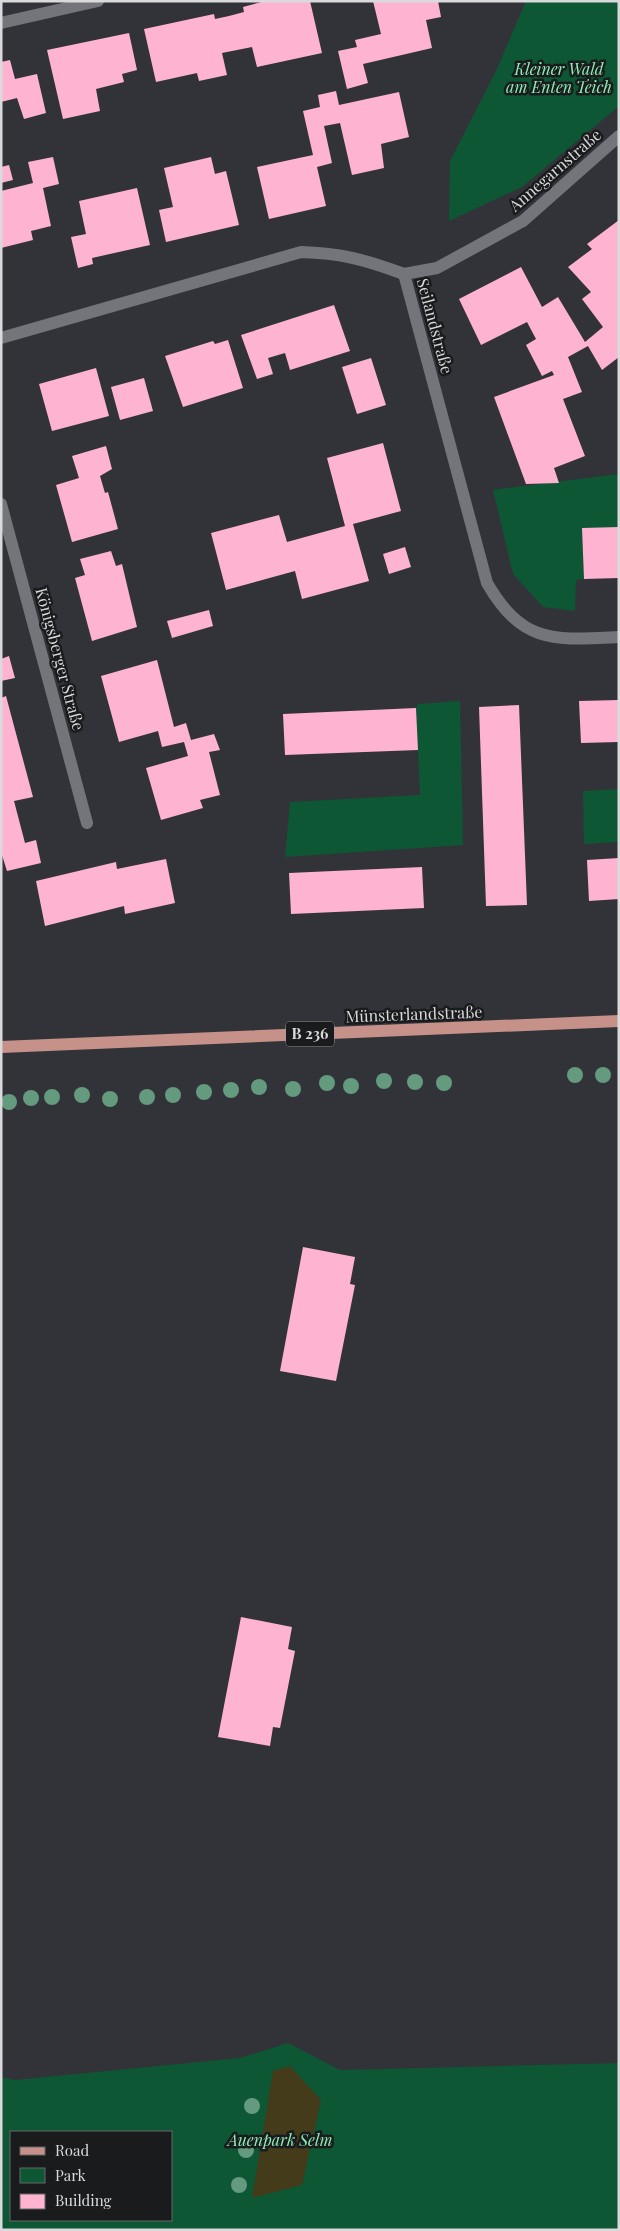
<svg xmlns="http://www.w3.org/2000/svg" width="620" height="2231" font-family="'Playfair Display',serif">
<rect width="100%" height="100%" fill="#323338"/>
<!-- green -->
<path fill="#0e5734" fill-rule="evenodd" d="M526,1H619V106L522,187L449,221L450,161L496,71Z
M619,474V527L582,529L584,579L576,580L575,611L543,607L513,574L493,490Z
M460,701L463,845L285,857L290,802L420,795L416,708L418,704Z
M619,789V842L584,844L583,791Z
M288,2043L340,2070L619,2063V2230H1V2077L15,2080L240,2058ZM11,2132H171V2220H11Z"/>
<!-- sand -->
<path fill="#433b1a" d="M290,2066L321,2100L302,2185L252,2198L273,2071Z"/>
<!-- building -->
<path fill="#feb4d1" d="M265,1H310L322,53L257,67L252,47L222,53L227,75L199,81L197,73L156,82L144,29L214,14L215,19L229,16L244,12L243,7Z
M373,1H438L441,17L426,20L432,48L363,64L368,83L347,89L338,51L357,47L355,40L381,34Z
M129,33L137,70L122,74L124,82L96,89L100,111L63,119L47,50Z
M10,60L15,79L37,74L46,113L24,119L17,98L1,102V62Z
M336,91L339,105L399,92L409,137L381,144L384,168L352,175L340,123L324,126L332,163L317,167L326,206L269,219L257,167L313,155L303,111L320,107L318,95Z
M53,157L59,184L43,188L51,226L31,231L33,240L1,248V191L33,183L28,162Z
M211,157L215,174L226,171L239,225L166,242L159,210L173,207L164,168Z
M9,165L13,180L1,183V167Z
M137,188L150,245L92,258L93,264L78,268L71,237L86,234L79,201Z
M619,220V357L602,370L588,346L568,357L582,392L563,399L585,456L554,468L559,483L526,484L494,397L554,375L552,371L542,376L526,345L536,339L527,322L481,345L459,299L521,267L542,307L558,297L585,342L603,327L582,299L591,292L568,267L592,249L587,244Z
M334,305L350,351L290,370L285,353L268,358L273,374L257,379L241,335Z
M228,340L243,388L183,407L165,356L213,341L215,344Z
M371,358L386,405L357,414L342,367Z
M96,368L109,416L52,431L39,384Z
M144,378L153,411L120,420L111,387Z
M383,443L401,511L353,524L369,581L302,599L295,571L226,590L211,533L279,515L287,542L345,526L327,458Z
M106,446L112,469L100,476L105,493L108,492L118,529L72,542L56,485L79,478L72,456Z
M619,527V578L584,579L582,528Z
M405,547L411,567L389,574L383,554Z
M111,551L116,566L122,564L137,627L92,641L75,578L85,575L80,559Z
M209,610L213,626L172,638L167,621Z
M9,656L15,678L1,681V659Z
M157,660L174,727L186,723L191,740L214,734L220,750L209,752L220,795L200,800L203,808L161,820L146,768L188,756L184,742L162,747L158,731L119,742L101,676Z
M6,696L33,797L14,801L25,843L36,840L41,863L7,871L1,852V698Z
M619,700V742L581,743L579,701Z
M519,705L527,905L486,906L479,707Z
M416,708L418,750L285,755L283,714Z
M619,858V899L589,901L587,860Z
M166,859L175,903L125,914L124,906L45,926L36,881L116,862L117,869Z
M422,867L424,908L291,914L289,873Z
M303,1247L355,1257L350,1284L355,1285L336,1381L280,1371Z
M241,1617L292,1627L288,1649L295,1651L280,1728L273,1727L270,1746L218,1737Z"/>
<g fill="none" stroke-linecap="round" stroke-linejoin="round">
<!-- minor -->
<path stroke="#74757b" stroke-width="12" d="M1,23L98,1
M404,274L487,583C523,645 555,640 619,637
M404,274L437,268L523,221L619,136
M1,338L301,252C341,253 366,260 404,274
M1,504L87,823"/>
<!-- major -->
<path stroke="#c59188" stroke-width="12" d="M1,1047L619,1021"/>
</g>
<!-- trees -->
<g fill="#649a7d">
<circle cx="575" cy="1075" r="8"/>
<circle cx="603" cy="1075" r="8"/>
<circle cx="384" cy="1081" r="8"/>
<circle cx="415" cy="1082" r="8"/>
<circle cx="327" cy="1083" r="8"/>
<circle cx="444" cy="1083" r="8"/>
<circle cx="351" cy="1086" r="8"/>
<circle cx="259" cy="1087" r="8"/>
<circle cx="293" cy="1089" r="8"/>
<circle cx="231" cy="1090" r="8"/>
<circle cx="204" cy="1092" r="8"/>
<circle cx="82" cy="1095" r="8"/>
<circle cx="173" cy="1095" r="8"/>
<circle cx="52" cy="1097" r="8"/>
<circle cx="147" cy="1097" r="8"/>
<circle cx="31" cy="1098" r="8"/>
<circle cx="110" cy="1099" r="8"/>
<circle cx="9" cy="1102" r="8"/>
<circle cx="252" cy="2106" r="8"/>
<circle cx="246" cy="2150" r="8"/>
<circle cx="239" cy="2185" r="8"/>
</g>
<g text-anchor="middle" stroke-width="5" stroke-linejoin="round" paint-order="stroke">
<!-- shield labels -->
<rect fill="#1a1b1d" stroke="#a0a1a3" stroke-width="1" x="286" y="1021.5" width="48" height="25" rx="4"/>
<g font-size="15" font-weight="bold" fill="#dadadd">
<text x="310" y="1039">B 236</text>
</g>
<!-- park labels -->
<g font-size="16" font-style="italic" fill="#8ceeb5" stroke="#1a1b1d">
<text x="559" y="75">Kleiner Wald<tspan x="559" dy="18">am Enten Teich</tspan></text>
<text x="280" y="2146">Auenpark Selm</text>
</g>
<!-- street labels -->
<g font-size="16" fill="#dadadd" stroke="#1a1b1d">
<text transform="translate(555 170) rotate(-41)" y="6">Annegarnstraße</text>
<text transform="translate(435 326) rotate(75)" y="6">Seilandstraße</text>
<text transform="translate(60 659) rotate(75)" y="6">Königsberger Straße</text>
<text transform="translate(414 1014) rotate(-2)" y="6">Münsterlandstraße</text>
</g>
</g>
<!-- border -->
<rect width="620" height="2231" fill="none" stroke="#dadadd" stroke-width="5"/>
<!-- legend -->
<rect x="10" y="2131" width="162" height="90" fill="#1a1b1d" stroke="#67676a"/>
<rect x="20" y="2147" width="25" height="8" fill="#c59188" stroke="#67676a"/>
<text x="55" y="2156" font-size="15" fill="#dadadd">Road</text>
<rect x="20" y="2168" width="25" height="15" fill="#0e5734" stroke="#67676a"/>
<text x="55" y="2181" font-size="15" fill="#dadadd">Park</text>
<rect x="20" y="2194" width="25" height="15" fill="#feb4d1" stroke="#67676a"/>
<text x="55" y="2206" font-size="15" fill="#dadadd">Building</text>
</svg>
